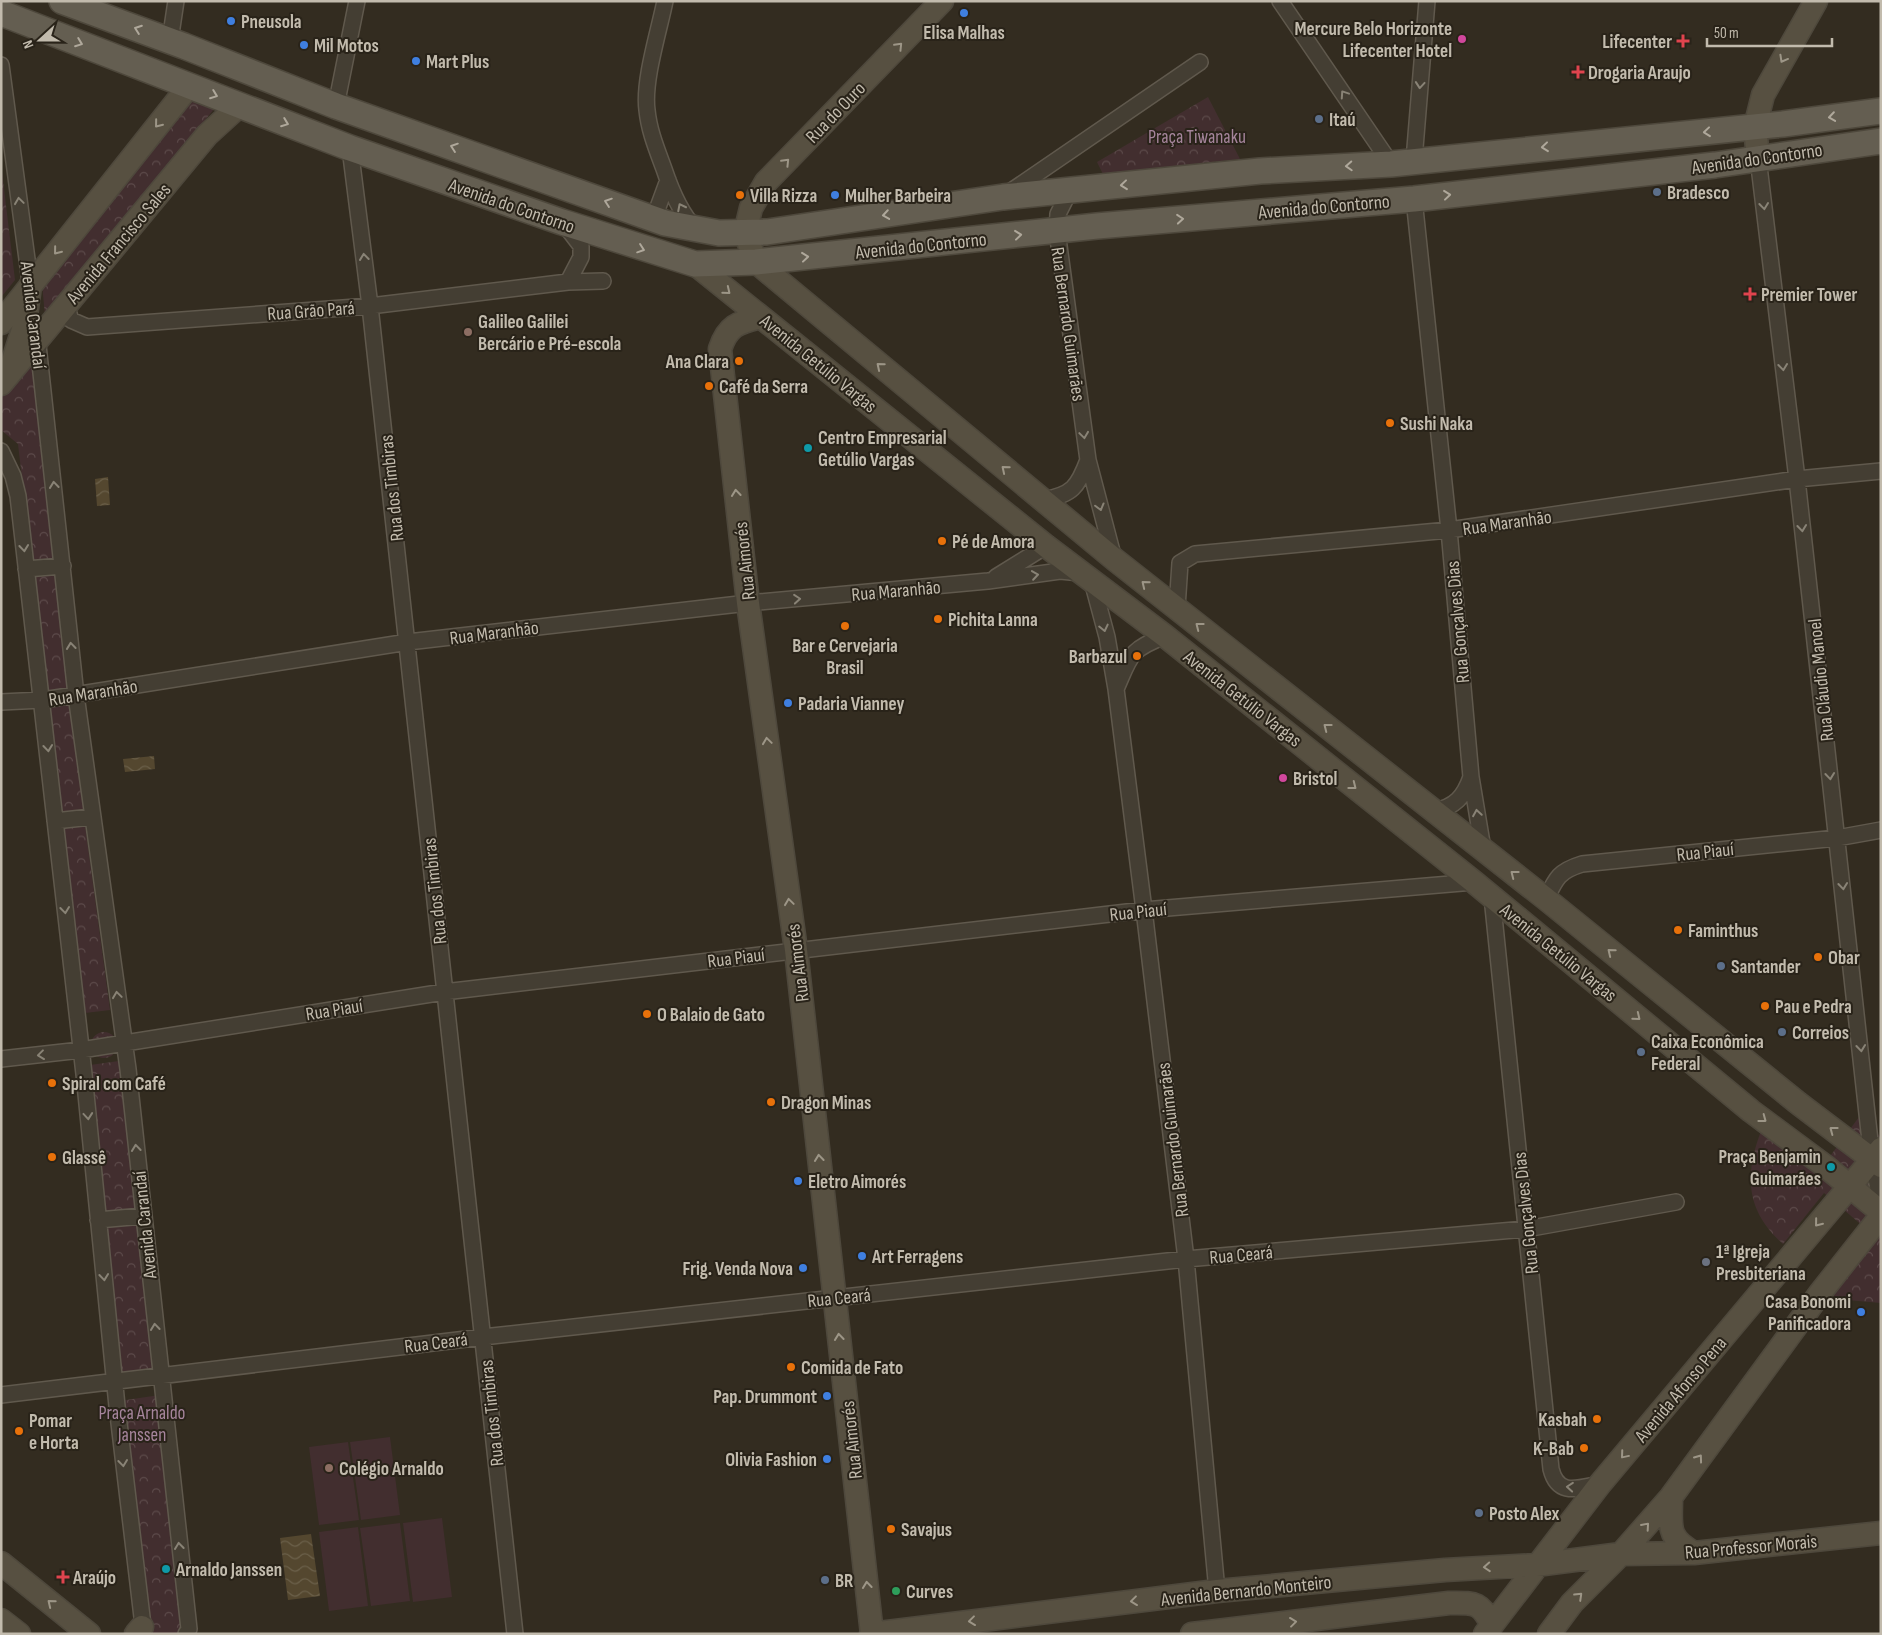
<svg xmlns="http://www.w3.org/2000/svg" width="1882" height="1635" font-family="'Sofia Sans Condensed',sans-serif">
<defs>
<pattern id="grass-dots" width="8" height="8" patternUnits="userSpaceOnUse" patternTransform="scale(1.25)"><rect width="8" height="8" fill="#422e2f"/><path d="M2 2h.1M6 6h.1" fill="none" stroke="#5c4a4a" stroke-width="1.8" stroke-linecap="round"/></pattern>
<pattern id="park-crowns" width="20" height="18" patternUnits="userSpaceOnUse" patternTransform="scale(1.25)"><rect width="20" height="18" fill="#422e2f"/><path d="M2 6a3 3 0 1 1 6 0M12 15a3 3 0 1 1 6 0" fill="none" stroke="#5c4a4a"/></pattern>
<pattern id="water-waves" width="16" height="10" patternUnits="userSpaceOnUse" patternTransform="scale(1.25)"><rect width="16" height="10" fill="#54472f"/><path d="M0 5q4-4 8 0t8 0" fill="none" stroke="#6b604a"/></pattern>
</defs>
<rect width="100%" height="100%" fill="#332c20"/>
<!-- grass -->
<path fill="url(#grass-dots)" d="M91 1045a13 13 0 1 1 26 0a13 13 0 1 1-26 0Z"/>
<!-- park -->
<path fill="url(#park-crowns)" d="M193,96L219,103L45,316L42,283Z
M1208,97L1240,159L1103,174L1097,162Z
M1,164L15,280L2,296L1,289Z
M33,360L53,562L32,563L18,444L1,430V398Z
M57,574L72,690L47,694L33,577Z
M71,700L85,813L60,816L49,704Z
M85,825L110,1010L85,1013L61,827Z
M119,1061L137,1211L104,1215L90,1065Z
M1859,1117L1881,1137V1303L1847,1300L1830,1295L1864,1227L1824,1193L1783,1244C1746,1211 1744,1176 1761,1131L1828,1159Z
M137,1221L153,1369L121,1373L105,1225Z
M160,1395L184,1628L181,1634H150L119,1401Z"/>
<!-- pitch -->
<path fill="#422e2f" d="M390,1437L400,1515L361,1520L350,1442Z
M348,1442L359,1520L319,1525L309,1447Z
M442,1518L452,1597L413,1602L403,1523Z
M400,1523L410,1601L371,1606L360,1528Z
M358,1527L368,1606L329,1611L319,1532Z"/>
<!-- water -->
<path fill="url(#water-waves)" d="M108,477L110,505L97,506L95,479Z
M154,756L155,769L125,772L123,759Z
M311,1534L320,1596L288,1600L280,1538Z"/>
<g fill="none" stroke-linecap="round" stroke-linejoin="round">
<!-- street casing -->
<g stroke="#60594d" stroke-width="18">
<path id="street" d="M665,1C659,31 643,81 647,110C649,131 657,150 664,169C671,190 680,213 696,229
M1280,1L1391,164
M170,41L176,1
M1,65L31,289
M336,106L357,1
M350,148L370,306L515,1634
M1758,158L1797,479L1872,1159L1881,1203
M1414,160L1427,1
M1070,190L1058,214L1057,231L1088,460L1114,559
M1007,194L1200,62
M1414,199L1449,530L1471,777L1483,849
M654,218L668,180
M565,225L581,246V257L568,282
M66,305L71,320L87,327L370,306L568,282L603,281
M37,336L76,695L128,1069L189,1629L186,1634
M1,451L13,476L18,496L84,1074L117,1406L144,1634
M1043,500C1072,495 1078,487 1088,460
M26,569L63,566
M996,577L1046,546
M1092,581L1107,637L1116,689L1144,910L1186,1259L1217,1591
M1177,608L1180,563L1195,554L1449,530L1797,479L1881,471
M1116,689C1131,655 1129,650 1165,636
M1,702L43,700L408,642L748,603L988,581L1060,571L1081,573
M1434,811C1455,807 1464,797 1471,777
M55,821L91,817
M1492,897L1551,1469C1558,1497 1578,1488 1600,1484
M1546,899C1556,878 1559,871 1582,864L1837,838L1881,830
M1,1059L81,1050L444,992L1144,910L1474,882
M98,1220L143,1216
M1,1395L483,1337L1186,1259L1526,1229L1676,1202"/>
</g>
<!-- secondary casing -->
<g stroke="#4e483c" stroke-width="25">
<path id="secondary" d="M942,1L766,182L751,208L745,233L756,262L1114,559L1546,899L1798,1103L1881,1166
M1758,158L1755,127L1763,95L1816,1
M695,264L1046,546L1165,636L1474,882L1751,1111L1825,1166L1881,1212
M761,317C738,323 728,325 720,349L748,603L796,950L872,1634
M1,323L189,86
M12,364L25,323L30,286
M1,384L207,135L240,105
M1671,1497C1671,1527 1666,1537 1694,1553
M1,1563L89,1634
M1,1620L19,1634
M136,1634L142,1627
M871,1634L1217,1591L1445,1570L1536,1565L1621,1554L1694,1553L1881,1533
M1192,1634L1449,1603C1474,1603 1480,1601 1492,1625
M1485,1634L1600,1484L1881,1149
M1549,1634L1572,1603L1621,1554L1671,1497L1821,1292L1881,1216"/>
</g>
<!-- primary casing -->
<g stroke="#4e483c" stroke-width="28">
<path id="primary" d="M62,1L184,46L336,106L665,223L719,233L767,232L1003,197L1260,171L1391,164L1783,124L1881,111
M1,13L350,148L562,222L695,264L756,262L1097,226L1414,199L1715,165L1881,141"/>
</g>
<!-- street -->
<use href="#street" stroke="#443e33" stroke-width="15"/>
<!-- secondary -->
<use href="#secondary" stroke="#575041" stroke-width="22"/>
<!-- primary -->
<use href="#primary" stroke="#645e51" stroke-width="25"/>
</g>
<!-- one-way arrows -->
<defs><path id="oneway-chevron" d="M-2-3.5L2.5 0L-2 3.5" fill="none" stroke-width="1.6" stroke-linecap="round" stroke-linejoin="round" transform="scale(1.25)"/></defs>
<g stroke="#afa89b">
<use href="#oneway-chevron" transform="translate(138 29) rotate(-160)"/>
<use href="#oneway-chevron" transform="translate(79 43) rotate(21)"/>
<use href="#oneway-chevron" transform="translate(214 95) rotate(21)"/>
<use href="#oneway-chevron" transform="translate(1832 117) rotate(172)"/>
<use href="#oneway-chevron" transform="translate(285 123) rotate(21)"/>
<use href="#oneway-chevron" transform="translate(1707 132) rotate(174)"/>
<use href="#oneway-chevron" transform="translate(454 147) rotate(-161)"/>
<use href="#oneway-chevron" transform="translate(1545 147) rotate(174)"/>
<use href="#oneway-chevron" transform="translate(1349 166) rotate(177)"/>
<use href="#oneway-chevron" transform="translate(1124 185) rotate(174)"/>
<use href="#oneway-chevron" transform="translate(1447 195) rotate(-6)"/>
<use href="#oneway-chevron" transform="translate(608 202) rotate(-161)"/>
<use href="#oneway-chevron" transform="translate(886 215) rotate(171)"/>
<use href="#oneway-chevron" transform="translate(1180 219) rotate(-5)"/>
<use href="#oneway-chevron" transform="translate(1018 235) rotate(-6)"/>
<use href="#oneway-chevron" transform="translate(641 249) rotate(19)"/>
<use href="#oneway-chevron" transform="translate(805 257) rotate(-6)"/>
</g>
<g stroke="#9d9687">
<use href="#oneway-chevron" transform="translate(899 46) rotate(-46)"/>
<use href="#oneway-chevron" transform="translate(1783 59) rotate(119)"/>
<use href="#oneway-chevron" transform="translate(158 124) rotate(129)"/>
<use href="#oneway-chevron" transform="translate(786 162) rotate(-46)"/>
<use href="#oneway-chevron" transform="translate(57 251) rotate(129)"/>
<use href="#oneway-chevron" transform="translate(727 291) rotate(39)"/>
<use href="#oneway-chevron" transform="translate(880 366) rotate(-140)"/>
<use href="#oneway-chevron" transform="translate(1005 469) rotate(-140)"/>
<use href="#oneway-chevron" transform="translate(736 493) rotate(-96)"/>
<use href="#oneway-chevron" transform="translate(1145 584) rotate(-141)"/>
<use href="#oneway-chevron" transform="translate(1199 626) rotate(-142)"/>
<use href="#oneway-chevron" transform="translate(1327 727) rotate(-142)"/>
<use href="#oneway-chevron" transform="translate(767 741) rotate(-98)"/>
<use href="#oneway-chevron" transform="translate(1353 786) rotate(38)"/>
<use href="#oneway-chevron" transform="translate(1514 874) rotate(-142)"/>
<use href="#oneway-chevron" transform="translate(789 902) rotate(-98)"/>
<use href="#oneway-chevron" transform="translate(1611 952) rotate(-141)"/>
<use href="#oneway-chevron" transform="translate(1637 1017) rotate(39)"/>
<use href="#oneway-chevron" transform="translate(1763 1119) rotate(37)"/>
<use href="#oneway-chevron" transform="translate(1833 1130) rotate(-143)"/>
<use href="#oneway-chevron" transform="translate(819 1158) rotate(-96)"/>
<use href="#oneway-chevron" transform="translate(1818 1223) rotate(129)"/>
<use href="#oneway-chevron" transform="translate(839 1337) rotate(-96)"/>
<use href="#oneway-chevron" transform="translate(1624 1455) rotate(130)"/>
<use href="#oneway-chevron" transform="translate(1699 1458) rotate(-54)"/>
<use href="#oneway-chevron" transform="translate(1646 1526) rotate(-49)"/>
<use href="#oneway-chevron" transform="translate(1487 1567) rotate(176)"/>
<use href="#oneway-chevron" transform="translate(867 1585) rotate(-96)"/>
<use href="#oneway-chevron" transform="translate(1579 1596) rotate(-44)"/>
<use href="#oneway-chevron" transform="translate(1134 1601) rotate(173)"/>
<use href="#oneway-chevron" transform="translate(51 1603) rotate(-141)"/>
<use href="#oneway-chevron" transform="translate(972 1621) rotate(173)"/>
<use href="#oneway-chevron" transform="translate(1293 1622) rotate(-7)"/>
</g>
<g stroke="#898376">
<use href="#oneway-chevron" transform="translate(1420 85) rotate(95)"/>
<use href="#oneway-chevron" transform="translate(1344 94) rotate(-124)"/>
<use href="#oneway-chevron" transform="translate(19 201) rotate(-98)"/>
<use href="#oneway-chevron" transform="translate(1764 206) rotate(83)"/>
<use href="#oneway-chevron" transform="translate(681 207) rotate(-117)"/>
<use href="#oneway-chevron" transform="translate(364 257) rotate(-97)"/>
<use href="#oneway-chevron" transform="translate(1783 367) rotate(83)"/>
<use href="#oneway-chevron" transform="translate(1084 435) rotate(82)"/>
<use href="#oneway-chevron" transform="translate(54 485) rotate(-96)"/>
<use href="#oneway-chevron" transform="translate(1100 507) rotate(75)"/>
<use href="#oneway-chevron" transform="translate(1802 528) rotate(84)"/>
<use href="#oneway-chevron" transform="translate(24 548) rotate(84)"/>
<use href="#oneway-chevron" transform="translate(1035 575) rotate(-8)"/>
<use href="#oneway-chevron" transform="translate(797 599) rotate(-5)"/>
<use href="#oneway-chevron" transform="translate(1104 628) rotate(77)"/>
<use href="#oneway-chevron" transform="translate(71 646) rotate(-96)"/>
<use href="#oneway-chevron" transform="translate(48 748) rotate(84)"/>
<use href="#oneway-chevron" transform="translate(1830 776) rotate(84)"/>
<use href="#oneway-chevron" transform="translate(1477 813) rotate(-99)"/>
<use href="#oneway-chevron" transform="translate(1843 886) rotate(84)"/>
<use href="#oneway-chevron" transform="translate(65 910) rotate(83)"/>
<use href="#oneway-chevron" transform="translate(117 995) rotate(-98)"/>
<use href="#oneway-chevron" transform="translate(1861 1048) rotate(84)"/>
<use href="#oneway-chevron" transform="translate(41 1055) rotate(173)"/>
<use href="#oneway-chevron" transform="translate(88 1116) rotate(85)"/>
<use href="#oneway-chevron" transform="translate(136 1148) rotate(-96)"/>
<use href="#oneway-chevron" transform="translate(104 1277) rotate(84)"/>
<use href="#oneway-chevron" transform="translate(155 1327) rotate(-96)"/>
<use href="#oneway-chevron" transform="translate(123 1463) rotate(83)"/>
<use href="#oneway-chevron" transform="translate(1570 1487) rotate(-175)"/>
<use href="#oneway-chevron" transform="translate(179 1546) rotate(-97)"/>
</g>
<!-- markers -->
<g fill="#3f7fe0" stroke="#292319" stroke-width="2">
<circle cx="964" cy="13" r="5"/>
<circle cx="231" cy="21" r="5"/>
<circle cx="304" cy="45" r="5"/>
<circle cx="416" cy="61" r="5"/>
<circle cx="835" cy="195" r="5"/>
<circle cx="788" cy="703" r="5"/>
<circle cx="798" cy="1181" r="5"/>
<circle cx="862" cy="1256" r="5"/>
<circle cx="803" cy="1268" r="5"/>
<circle cx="1861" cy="1312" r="5"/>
<circle cx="827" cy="1396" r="5"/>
<circle cx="827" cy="1459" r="5"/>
</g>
<g fill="#d1479c" stroke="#292319" stroke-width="2">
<circle cx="1462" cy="39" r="5"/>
<circle cx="1283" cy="778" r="5"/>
</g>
<g fill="#e0444e" stroke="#292319" stroke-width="2">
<path d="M1680.5 33.5h5v5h5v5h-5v5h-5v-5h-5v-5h5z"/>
<path d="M1575.5 64.5h5v5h5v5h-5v5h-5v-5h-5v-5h5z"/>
<path d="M1747.5 286.5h5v5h5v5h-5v5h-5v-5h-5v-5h5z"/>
<path d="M60.5 1569.5h5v5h5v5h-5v5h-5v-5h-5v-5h5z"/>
</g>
<g fill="#5c6f8a" stroke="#292319" stroke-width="2">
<circle cx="1319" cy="119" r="5"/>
<circle cx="1657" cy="192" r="5"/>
<circle cx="1721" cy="966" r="5"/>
<circle cx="1782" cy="1032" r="5"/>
<circle cx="1641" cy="1052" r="5"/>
<circle cx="1479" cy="1513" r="5"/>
<circle cx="825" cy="1580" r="5"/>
</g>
<g fill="#e8710a" stroke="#292319" stroke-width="2">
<circle cx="740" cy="195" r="5"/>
<circle cx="739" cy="361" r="5"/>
<circle cx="709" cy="386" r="5"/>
<circle cx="1390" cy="423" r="5"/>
<circle cx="942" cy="541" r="5"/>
<circle cx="938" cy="619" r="5"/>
<circle cx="845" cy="626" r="5"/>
<circle cx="1137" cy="656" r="5"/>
<circle cx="1678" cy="930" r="5"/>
<circle cx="1818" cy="957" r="5"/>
<circle cx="1765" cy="1006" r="5"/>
<circle cx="647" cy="1014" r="5"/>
<circle cx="52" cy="1083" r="5"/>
<circle cx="771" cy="1102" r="5"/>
<circle cx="52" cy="1157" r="5"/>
<circle cx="791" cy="1367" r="5"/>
<circle cx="1597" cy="1419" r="5"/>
<circle cx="19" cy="1431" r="5"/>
<circle cx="1584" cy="1448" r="5"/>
<circle cx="891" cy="1529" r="5"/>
</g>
<g fill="#8d6e63" stroke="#292319" stroke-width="2">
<circle cx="468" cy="332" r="5"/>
<circle cx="329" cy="1468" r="5"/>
</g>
<g fill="#0f9aa8" stroke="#292319" stroke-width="2">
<circle cx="808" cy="448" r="5"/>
<circle cx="1831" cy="1167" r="5"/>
<circle cx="166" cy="1569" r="5"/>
</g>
<circle fill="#6b7280" stroke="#292319" stroke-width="2" cx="1706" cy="1262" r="5"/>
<circle fill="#2e9e5b" stroke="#292319" stroke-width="2" cx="896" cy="1591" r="5"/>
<g text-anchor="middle" stroke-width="4" stroke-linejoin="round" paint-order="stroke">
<!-- poi labels -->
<g font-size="19" font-weight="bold" fill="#c2bbad" stroke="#292319" text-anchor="start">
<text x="241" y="28">Pneusola</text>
<text x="1452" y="35" text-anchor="end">Mercure Belo Horizonte<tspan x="1452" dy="22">Lifecenter Hotel</tspan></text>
<text x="964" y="39" text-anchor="middle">Elisa Malhas</text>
<text x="1672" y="48" text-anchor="end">Lifecenter</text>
<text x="314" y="52">Mil Motos</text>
<text x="426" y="68">Mart Plus</text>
<text x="1588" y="79">Drogaria Araujo</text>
<text x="1329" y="126">Itaú</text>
<text x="1667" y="199">Bradesco</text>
<text x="750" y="202">Villa Rizza</text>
<text x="845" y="202">Mulher Barbeira</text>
<text x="1761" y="301">Premier Tower</text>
<text x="478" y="328">Galileo Galilei<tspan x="478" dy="22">Bercário e Pré-escola</tspan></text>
<text x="729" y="368" text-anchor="end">Ana Clara</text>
<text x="719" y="393">Café da Serra</text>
<text x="1400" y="430">Sushi Naka</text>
<text x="818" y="444">Centro Empresarial<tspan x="818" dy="22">Getúlio Vargas</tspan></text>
<text x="952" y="548">Pé de Amora</text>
<text x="948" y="626">Pichita Lanna</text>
<text x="845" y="652" text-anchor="middle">Bar e Cervejaria<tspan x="845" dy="22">Brasil</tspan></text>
<text x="1127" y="663" text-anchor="end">Barbazul</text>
<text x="798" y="710">Padaria Vianney</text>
<text x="1293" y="785">Bristol</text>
<text x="1688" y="937">Faminthus</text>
<text x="1828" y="964">Obar</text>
<text x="1731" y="973">Santander</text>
<text x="1775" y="1013">Pau e Pedra</text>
<text x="657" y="1021">O Balaio de Gato</text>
<text x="1792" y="1039">Correios</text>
<text x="1651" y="1048">Caixa Econômica<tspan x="1651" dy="22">Federal</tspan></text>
<text x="62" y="1090">Spiral com Café</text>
<text x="781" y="1109">Dragon Minas</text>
<text x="1821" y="1163" text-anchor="end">Praça Benjamin<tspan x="1821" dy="22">Guimarães</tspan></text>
<text x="62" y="1164">Glassê</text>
<text x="808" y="1188">Eletro Aimorés</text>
<text x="1716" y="1258">1ª Igreja<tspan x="1716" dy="22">Presbiteriana</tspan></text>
<text x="872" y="1263">Art Ferragens</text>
<text x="793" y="1275" text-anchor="end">Frig. Venda Nova</text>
<text x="1851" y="1308" text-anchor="end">Casa Bonomi<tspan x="1851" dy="22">Panificadora</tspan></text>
<text x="801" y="1374">Comida de Fato</text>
<text x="817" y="1403" text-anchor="end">Pap. Drummont</text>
<text x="1587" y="1426" text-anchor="end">Kasbah</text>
<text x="29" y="1427">Pomar<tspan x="29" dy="22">e Horta</tspan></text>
<text x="1574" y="1455" text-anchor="end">K-Bab</text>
<text x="817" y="1466" text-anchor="end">Olivia Fashion</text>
<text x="339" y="1475">Colégio Arnaldo</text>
<text x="1489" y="1520">Posto Alex</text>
<text x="901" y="1536">Savajus</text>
<text x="176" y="1576">Arnaldo Janssen</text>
<text x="73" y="1584">Araújo</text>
<text x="835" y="1587">BR</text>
<text x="906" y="1598">Curves</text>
</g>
<!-- street labels -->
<g font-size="19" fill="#c2bbad" stroke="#292319">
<text transform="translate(835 112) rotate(-46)" y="7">Rua do Ouro</text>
<text transform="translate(1757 158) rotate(-8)" y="7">Avenida do Contorno</text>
<text transform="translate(512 205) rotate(19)" y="7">Avenida do Contorno</text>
<text transform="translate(1324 206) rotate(-5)" y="7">Avenida do Contorno</text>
<text transform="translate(118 243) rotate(-50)" y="7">Avenida Francisco Sales</text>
<text transform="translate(921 245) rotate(-6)" y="7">Avenida do Contorno</text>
<text transform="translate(311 310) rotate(-4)" y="7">Rua Grão Pará</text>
<text transform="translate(34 315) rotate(83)" y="7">Avenida Carandaí</text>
<text transform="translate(1069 324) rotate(82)" y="7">Rua Bernardo Guimarães</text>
<text transform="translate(819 363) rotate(39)" y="7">Avenida Getúlio Vargas</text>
<text transform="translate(391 488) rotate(-96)" y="7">Rua dos Timbiras</text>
<text transform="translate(1507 522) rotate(-8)" y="7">Rua Maranhão</text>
<text transform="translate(744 561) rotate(-96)" y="7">Rua Aimorés</text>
<text transform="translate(896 590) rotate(-5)" y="7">Rua Maranhão</text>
<text transform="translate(1457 622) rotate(-95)" y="7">Rua Gonçalves Dias</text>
<text transform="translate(494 632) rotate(-7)" y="7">Rua Maranhão</text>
<text transform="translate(1820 680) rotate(-96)" y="7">Rua Cláudio Manoel</text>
<text transform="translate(93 692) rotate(-9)" y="7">Rua Maranhão</text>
<text transform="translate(1243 698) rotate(38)" y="7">Avenida Getúlio Vargas</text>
<text transform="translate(1705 851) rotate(-6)" y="7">Rua Piauí</text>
<text transform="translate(434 891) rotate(-96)" y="7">Rua dos Timbiras</text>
<text transform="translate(1138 911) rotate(-6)" y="7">Rua Piauí</text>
<text transform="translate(1559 952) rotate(39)" y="7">Avenida Getúlio Vargas</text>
<text transform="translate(736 957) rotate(-7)" y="7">Rua Piauí</text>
<text transform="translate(797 963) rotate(-97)" y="7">Rua Aimorés</text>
<text transform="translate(334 1009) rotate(-9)" y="7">Rua Piauí</text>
<text transform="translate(1172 1140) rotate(-97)" y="7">Rua Bernardo Guimarães</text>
<text transform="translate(1525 1213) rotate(-96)" y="7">Rua Gonçalves Dias</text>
<text transform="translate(144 1225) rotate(-96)" y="7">Avenida Carandaí</text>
<text transform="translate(1241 1254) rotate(-5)" y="7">Rua Ceará</text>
<text transform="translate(839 1297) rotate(-6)" y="7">Rua Ceará</text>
<text transform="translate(436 1342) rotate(-7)" y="7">Rua Ceará</text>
<text transform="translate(1680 1389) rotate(-50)" y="7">Avenida Afonso Pena</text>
<text transform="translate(491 1413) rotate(-96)" y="7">Rua dos Timbiras</text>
<text transform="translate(851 1440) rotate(-96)" y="7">Rua Aimorés</text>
<text transform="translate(1751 1546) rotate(-5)" y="7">Rua Professor Morais</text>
<text transform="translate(1246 1590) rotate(-6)" y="7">Avenida Bernardo Monteiro</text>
</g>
<!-- park labels -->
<g font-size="19" fill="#a6859c" stroke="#292319">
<text x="1197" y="143">Praça Tiwanaku</text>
<text x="142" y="1419">Praça Arnaldo<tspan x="142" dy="22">Janssen</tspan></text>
</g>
</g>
<!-- border -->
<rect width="1882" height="1635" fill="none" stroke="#c2bbad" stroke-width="5"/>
<!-- north arrow -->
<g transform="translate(40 40) rotate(249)" stroke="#292319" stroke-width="4" paint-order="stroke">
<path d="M0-4L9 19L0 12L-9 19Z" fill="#c2bbad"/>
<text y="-8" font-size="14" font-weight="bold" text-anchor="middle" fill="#c2bbad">N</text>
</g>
<!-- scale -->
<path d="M1707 38v8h125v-8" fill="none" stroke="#c2bbad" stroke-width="2.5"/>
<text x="1714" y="38" font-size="15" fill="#c2bbad" stroke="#292319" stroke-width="4" paint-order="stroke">50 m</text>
</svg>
